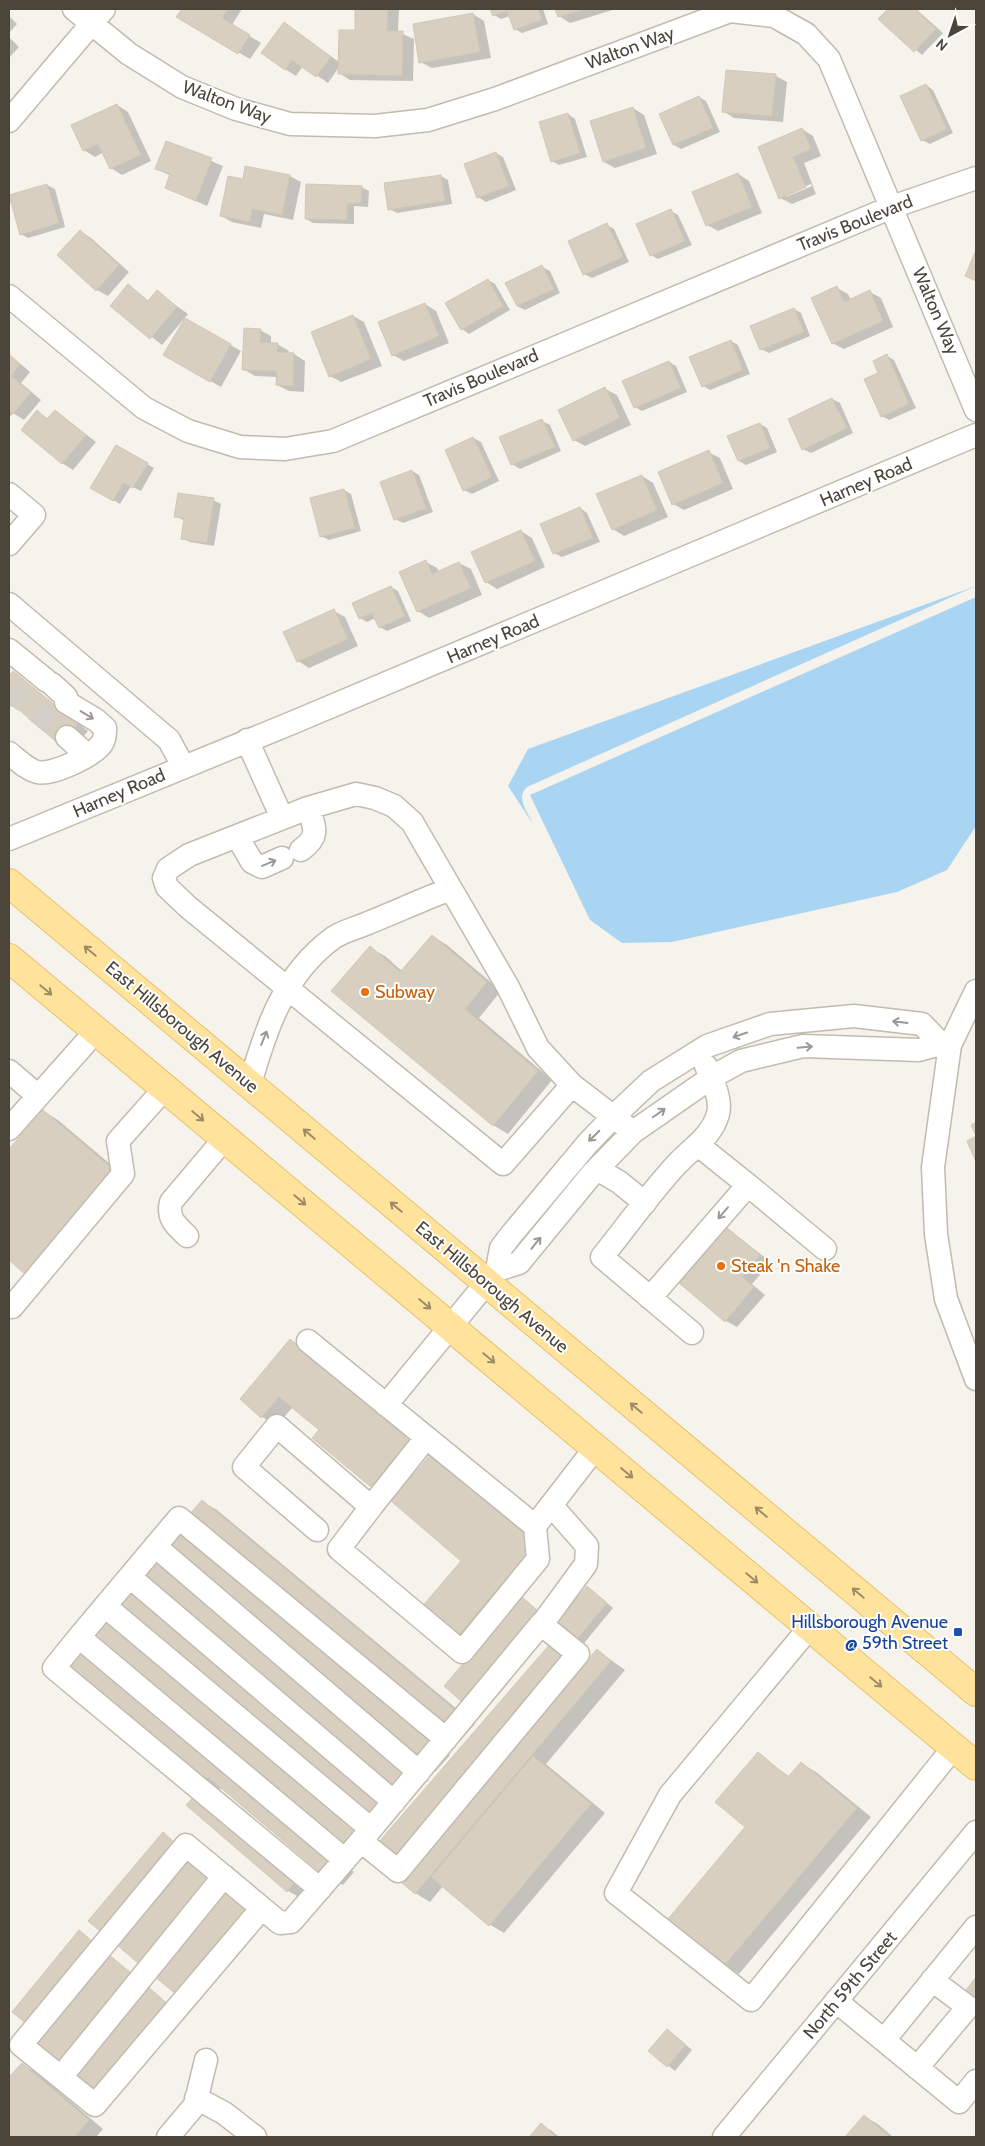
<svg xmlns="http://www.w3.org/2000/svg" width="985" height="2146" font-family="Cabin,sans-serif">
<rect width="100%" height="100%" fill="#f6f3ec"/>
<!-- water -->
<path fill="#a9d4f2" d="M976,586L527,787C515,798 528,812 533,824L508,786L528,749Z
M976,597V826L947,870L897,892L672,942L622,943L590,920L530,795Z"/>
<!-- shadow -->
<path fill="#0003" fill-rule="evenodd" d="M183,9H242L232,25L261,43L250,59L178,17Z
M357,9H399L398,32L414,39L413,81L350,80L339,73V67L328,83L303,66L296,76L285,69L284,23L339,62L356,31Z
M491,9H543L548,24L522,33L515,29L510,16L501,19L494,15Z
M557,9H616L570,23L559,16Z
M889,9H916L943,33L922,55L880,19Z
M473,14L484,21L491,58L432,68L420,62L414,25Z
M9,16L17,24L9,33Z
M9,37L19,47L9,58Z
M776,76L787,82L783,122L734,118L723,111Z
M926,85L933,90L953,133L930,144L922,140Z
M699,97L706,101L720,132L681,149L674,145Z
M117,105L128,112L151,161L122,175L111,168L104,152L95,157L84,150Z
M633,108L644,115L657,154L615,168L604,162Z
M568,114L575,119L587,157L559,165L552,161Z
M802,129L813,136L821,156L804,163L816,194L792,204L780,198L760,148ZM811,184L812,186L786,197V195Z
M167,142L223,166L207,206L167,188L171,176L156,168Z
M496,153L503,157L516,190L486,202L478,197Z
M246,167L290,176L301,182L293,220L264,214L261,228L232,222L221,216L244,180Z
M738,174L749,181L762,213L718,231L707,225Z
M441,176L448,180L452,204L397,213L389,209Z
M47,185L55,189L65,227L28,238L21,234Z
M361,187L369,191L368,207L354,206V224L313,223L306,219Z
M671,211L678,215L692,245L658,259L651,255Z
M607,225L614,229L629,262L592,278L584,274Z
M80,231L91,238L129,272L108,296L97,290Z
M542,267L550,271L560,293L525,310L517,306Z
M488,280L495,284L510,310L469,334L462,329Z
M128,286L149,301L157,292L188,314L162,345L112,306Z
M837,288L848,294L851,300L870,292L881,298L893,327L844,349L832,343Z
M425,304L436,311L449,343L404,361L393,355Z
M794,309L801,313L810,336L769,353L761,349Z
M353,316L364,322L382,366L341,382L330,376Z
M185,319L241,351L221,387L165,355Z
M260,330L271,336V344H277L289,351L288,354H294L305,361L304,392L289,391L277,385L278,377L255,376L243,369Z
M731,341L738,345L750,374L710,390L703,386Z
M9,354L30,372L21,383L41,400L24,420L13,413L9,418Z
M887,356L894,360L916,408L889,420L882,416L880,374Z
M669,362L676,366L687,392L642,411L635,407Z
M605,389L617,395L631,425L585,446L574,440Z
M832,399L840,403L853,433L811,453L803,449Z
M56,411L96,442L73,470L62,463L37,412L49,419Z
M542,421L550,425L561,451L520,469L512,464Z
M760,424L767,428L777,452L746,465L739,461L729,437Z
M473,438L481,442L499,481L472,494L464,490Z
M116,447L154,468L141,491L131,486L120,504L92,488Z
M708,452L720,458L733,489L684,510L673,504Z
M412,471L419,475L433,512L403,523L395,519Z
M642,476L653,483L668,517L624,536L613,529Z
M344,490L351,494L361,531L329,540L321,536Z
M213,500L221,504L214,546L190,542L182,538L185,521L176,516Z
M580,508L587,513L600,542L562,557L554,553Z
M521,531L532,538L545,567L497,589L486,582Z
M426,562L437,568L439,572L459,563L471,569L482,595L429,618L418,611Z
M391,587L398,591L411,621L387,631L380,627L376,618L367,622L360,618Z
M334,611L345,617L358,646L309,668L298,661Z
M13,672L88,731L72,750L15,705L13,707L9,705V674L11,676Z
M432,936L447,945L501,991L479,1018L552,1080L508,1134L493,1125L370,948L385,956L402,971Z
M43,1111L58,1120L129,1180L27,1274L9,1258V1151Z
M725,1227L771,1262L752,1284L765,1295L737,1327L726,1321L679,1282Z
M290,1340L305,1349L425,1447L386,1494L371,1485L320,1430L293,1407L277,1425L262,1417L242,1399Z
M446,1464L550,1553L472,1645L457,1637L463,1561Z
M203,1502L217,1510L475,1724L463,1737L449,1729Z
M196,1536L450,1755L435,1772L420,1764Z
M172,1565L425,1783L410,1800L396,1792Z
M594,1592L613,1608L581,1647L574,1643Z
M148,1594L401,1812L386,1830L372,1821Z
M521,1598L548,1618L472,1706L461,1700Z
M597,1650L625,1670L546,1764L605,1813L504,1933L489,1924L443,1886L430,1902L415,1893L565,1654L582,1668Z
M95,1656L354,1872L343,1885L328,1877L222,1787L217,1792Z
M758,1754L790,1777L802,1764L816,1772L871,1817L739,1974L725,1965Z
M207,1802L307,1888L299,1897L288,1891Z
M108,1956L141,1980L69,2067L58,2061Z
M147,1988L179,2012L95,2092Z
M674,2035L692,2050L675,2071L650,2051Z
M22,2064L37,2073L103,2129L96,2137H9V2080Z
M864,2116L879,2125L893,2137H846Z
M541,2125L552,2131L559,2137H530Z"/>
<!-- building -->
<path fill="#d8cfc1" stroke="#d3c7b4" d="M182,9H228L222,18L250,35L238,54L176,17Z
M355,9H388L387,31H403L402,76L338,74L339,30H355Z
M490,9H538L542,20L514,30L507,11L493,16Z
M555,9H585L558,17Z
M888,9H915L936,29L914,52L878,19Z
M473,13L480,52L419,63L413,24Z
M284,22L331,57L316,77L292,60L285,70L261,53Z
M726,70L776,74L772,116L722,112Z
M926,84L947,129L921,141L900,96Z
M699,96L713,128L673,145L659,114Z
M117,104L141,155L110,169L98,144L83,151L71,125Z
M633,107L646,148L603,162L590,121Z
M568,113L580,153L551,162L539,122Z
M802,128L811,149L793,157L806,187L779,199L758,147Z
M166,141L212,158L196,201L165,188L170,174L155,169Z
M496,152L509,186L477,198L464,164Z
M245,166L290,175L282,215L252,209L250,222L220,216L228,176L243,179Z
M738,173L752,207L706,226L692,192Z
M441,175L445,201L388,210L384,183Z
M47,184L59,223L20,235L9,195Z
M306,184L362,186L361,203H347V220L305,219Z
M671,209L685,241L650,256L636,224Z
M607,223L623,257L583,275L568,241Z
M80,230L119,265L96,291L57,255Z
M976,250V281L965,276Z
M542,265L554,289L517,306L505,283Z
M488,279L503,306L461,330L445,303Z
M128,284L148,301L157,290L177,307L150,339L110,306Z
M837,286L844,302L870,290L883,321L832,344L811,298Z
M425,303L439,336L392,356L378,322Z
M794,308L804,332L760,350L750,326Z
M353,315L371,359L329,377L311,332Z
M185,318L231,344L210,382L163,355Z
M244,328L261,329L260,342L278,343L277,352L294,353L293,386L276,385L277,371L242,370Z
M731,340L743,370L702,387L689,357Z
M887,354L909,404L881,417L864,379L878,373L873,361Z
M9,355L20,364L11,376L31,392L13,414L9,411Z
M669,361L681,388L634,408L622,381Z
M605,387L620,418L573,441L558,410Z
M832,398L847,428L802,450L788,419Z
M37,410L47,419L55,410L86,435L62,464L21,430Z
M542,419L555,447L511,465L499,437Z
M760,423L770,448L738,461L727,436Z
M473,437L492,477L463,491L445,450Z
M116,445L148,463L133,488L123,483L113,501L90,488Z
M709,450L723,483L672,505L658,472Z
M412,470L426,508L394,520L380,482Z
M642,475L657,510L612,530L596,494Z
M344,489L355,528L320,537L310,498Z
M178,493L214,498L207,543L181,539L184,518L174,517Z
M580,507L593,538L553,554L540,524Z
M521,530L535,561L485,583L471,552Z
M426,560L432,574L459,562L471,588L417,612L399,572Z
M391,586L405,616L379,628L372,613L359,619L352,603Z
M334,609L348,639L297,662L283,632Z
M13,671L78,724L60,745L9,701V676Z
M432,935L487,982L465,1009L538,1071L493,1126L331,991L370,946L400,972Z
M43,1110L115,1171L26,1275L9,1260V1149Z
M976,1122V1162L967,1141L976,1136L971,1125Z
M725,1226L760,1255L742,1277L754,1287L725,1322L678,1282Z
M290,1339L411,1438L371,1487L312,1438L319,1430L279,1397L261,1418L240,1399Z
M431,1454L536,1544L456,1638L421,1608L461,1561L391,1501Z
M202,1500L461,1715L448,1730L189,1515Z
M181,1526L436,1745L420,1765L165,1545Z
M157,1554L411,1774L395,1793L140,1574Z
M133,1583L387,1803L371,1822L116,1603Z
M587,1586L607,1603L573,1644L553,1627Z
M521,1596L538,1611L461,1701L444,1686Z
M108,1613L363,1832L346,1852L91,1632Z
M550,1644L568,1659L396,1859L378,1843Z
M80,1646L340,1863L327,1878L208,1777L202,1785L61,1668Z
M597,1649L611,1661L415,1894L401,1882Z
M758,1752L788,1777L801,1762L857,1808L724,1966L668,1919L745,1827L715,1802Z
M533,1756L591,1804L489,1926L431,1877Z
M196,1794L296,1881L287,1892L186,1805Z
M163,1832L176,1844L101,1932L88,1921Z
M190,1857L212,1876L138,1963L116,1944Z
M228,1890L250,1909L177,1995L154,1976Z
M79,1930L93,1942L27,2024L12,2012Z
M108,1954L131,1973L57,2062L35,2043Z
M976,1977V1998L966,1990Z
M147,1986L169,2005L94,2093L72,2074Z
M667,2029L686,2045L667,2067L648,2051Z
M22,2063L89,2120L75,2137H9V2077Z
M864,2115L890,2137H845Z
M541,2123L557,2137H529Z"/>
<g fill="none" stroke-linecap="round" stroke-linejoin="round">
<!-- minor-tunnel -->
<path stroke="#d4d0c8" stroke-width="22" stroke-dasharray="22 11" stroke-linecap="butt" d="M9,689L67,737"/>
<!-- minor casing -->
<g stroke="#c2bbae" stroke-width="25">
<path id="minor" d="M74,9L129,54L182,87L236,109L290,124L375,126L428,120L495,99L730,11L774,16L806,34L829,59L976,410
M9,121L104,9
M9,296L144,408L188,431L240,447L285,449L333,441L892,207L976,178
M9,494L34,515L9,544
M9,604L169,740L183,766
M9,650L47,681
M67,737L87,755
M247,740L282,818
M9,753C18,760 26,769 37,772C51,776 90,757 100,746C105,740 105,735 105,728L96,720L66,702V697L52,684
M237,836L252,862L262,867L282,858
M9,839L294,722L976,435
M301,850C320,836 315,828 308,808
M976,991L950,1045L933,1167L936,1234L946,1299L976,1379
M9,1071L38,1096
M250,1084C266,1028 284,974 333,938C343,931 357,928 368,923C395,912 422,900 450,889
M572,1085L538,1048L508,987L412,822L394,806L375,798L356,794L308,808L189,855L168,869L164,878L167,887L188,907L503,1164L572,1085L633,1132
M9,1129L96,1031
M597,1169L619,1182L645,1203
M748,1185L825,1249
M187,1236C176,1225 167,1219 171,1202L225,1138
M497,1270L519,1263L592,1174L633,1132L712,1077L741,1061L803,1046L919,1050L941,1044L950,1045
M650,1298L748,1185L698,1145
M9,1305L12,1307L123,1174L118,1141L165,1088
M692,1333L602,1257C627,1226 650,1193 677,1164C692,1148 712,1136 718,1114C722,1099 712,1079 706,1066
M308,1341L535,1526L596,1447
M386,1405L497,1270L501,1248L511,1235L588,1143L614,1116L651,1081L707,1046L770,1024L854,1016L922,1024L941,1044
M371,1507L339,1549L462,1652L538,1559L535,1526
M317,1530L244,1467L277,1426L371,1507L426,1438
M155,1546L419,1772
M130,1577L394,1802
M105,1606L371,1829
M541,1624L578,1654L398,1871L361,1841C421,1769 481,1697 541,1624L545,1620L586,1564L587,1546L551,1505
M810,1627L670,1795L616,1893L751,2000L954,1747
M79,1637L54,1668L320,1889
M345,1860L79,1637L179,1518L446,1739
M262,1908L95,2105L21,2045L186,1845L280,1923L291,1922L361,1841
M836,2001L959,2102L976,2081
M884,2040L976,1927
M917,2068L968,2007L932,1980
M61,2077L224,1876
M196,2098L224,2113L255,2137
M168,2137L195,2105L206,2060
M724,2137L976,1832"/>
</g>
<!-- major casing -->
<g stroke="#e6c16a" stroke-width="30">
<path id="major" d="M9,883L976,1692
M9,958L976,1766"/>
</g>
<!-- minor -->
<use href="#minor" stroke="#fff" stroke-width="22"/>
<!-- major -->
<use href="#major" stroke="#ffe39c" stroke-width="28"/>
</g>
<!-- one-way arrows -->
<defs><path id="oneway-shaft" d="M-6 0H5M1.5-3L5.5 0L1.5 3" fill="none" stroke-width="1.6" stroke-linecap="round" stroke-linejoin="round" transform="scale(1.25)"/></defs>
<g stroke="#9c9892">
<use href="#oneway-shaft" transform="translate(87 715) rotate(31)"/>
<use href="#oneway-shaft" transform="translate(269 863) rotate(-22)"/>
<use href="#oneway-shaft" transform="translate(900 1022) rotate(-173)"/>
<use href="#oneway-shaft" transform="translate(740 1035) rotate(161)"/>
<use href="#oneway-shaft" transform="translate(264 1038) rotate(-68)"/>
<use href="#oneway-shaft" transform="translate(805 1047) rotate(-5)"/>
<use href="#oneway-shaft" transform="translate(659 1113) rotate(-35)"/>
<use href="#oneway-shaft" transform="translate(594 1136) rotate(135)"/>
<use href="#oneway-shaft" transform="translate(723 1213) rotate(131)"/>
<use href="#oneway-shaft" transform="translate(536 1243) rotate(-51)"/>
</g>
<g stroke="#9c8c66">
<use href="#oneway-shaft" transform="translate(90 951) rotate(-140)"/>
<use href="#oneway-shaft" transform="translate(46 990) rotate(40)"/>
<use href="#oneway-shaft" transform="translate(198 1116) rotate(40)"/>
<use href="#oneway-shaft" transform="translate(309 1134) rotate(-140)"/>
<use href="#oneway-shaft" transform="translate(300 1200) rotate(40)"/>
<use href="#oneway-shaft" transform="translate(396 1207) rotate(-140)"/>
<use href="#oneway-shaft" transform="translate(425 1304) rotate(40)"/>
<use href="#oneway-shaft" transform="translate(489 1358) rotate(40)"/>
<use href="#oneway-shaft" transform="translate(636 1408) rotate(-140)"/>
<use href="#oneway-shaft" transform="translate(627 1473) rotate(40)"/>
<use href="#oneway-shaft" transform="translate(761 1512) rotate(-140)"/>
<use href="#oneway-shaft" transform="translate(752 1578) rotate(40)"/>
<use href="#oneway-shaft" transform="translate(858 1593) rotate(-140)"/>
<use href="#oneway-shaft" transform="translate(876 1682) rotate(40)"/>
</g>
<!-- markers -->
<g fill="#e8710a" stroke="#fff" stroke-width="2">
<circle cx="365" cy="992" r="5"/>
<circle cx="721" cy="1266" r="5"/>
</g>
<rect fill="#1a4fb4" stroke="#fff" stroke-width="2" x="953" y="1627" width="10" height="10" rx="2.5"/>
<g text-anchor="middle" stroke-width="4" stroke-linejoin="round" paint-order="stroke">
<!-- street labels -->
<g font-size="18" fill="#4b4439" stroke="#fff">
<text transform="translate(630 48) rotate(-20)" y="6">Walton Way</text>
<text transform="translate(227 102) rotate(20)" y="6">Walton Way</text>
<text transform="translate(855 223) rotate(-22)" y="6">Travis Boulevard</text>
<text transform="translate(936 311) rotate(67)" y="6">Walton Way</text>
<text transform="translate(481 378) rotate(-23)" y="6">Travis Boulevard</text>
<text transform="translate(866 482) rotate(-23)" y="6">Harney Road</text>
<text transform="translate(493 639) rotate(-23)" y="6">Harney Road</text>
<text transform="translate(119 793) rotate(-23)" y="6">Harney Road</text>
<text transform="translate(182 1027) rotate(40)" y="6">East Hillsborough Avenue</text>
<text transform="translate(492 1287) rotate(40)" y="6">East Hillsborough Avenue</text>
<text transform="translate(850 1985) rotate(-50)" y="6">North 59th Street</text>
</g>
<!-- food labels -->
<g font-size="18" fill="#c56008" stroke="#fff" text-anchor="start">
<text x="375" y="998">Subway</text>
<text x="731" y="1272">Steak 'n Shake</text>
</g>
<!-- transit labels -->
<g font-size="18" fill="#164399" stroke="#fff" text-anchor="end">
<text x="948" y="1628">Hillsborough Avenue<tspan x="948" dy="21">@ 59th Street</tspan></text>
</g>
</g>
<!-- border -->
<rect width="985" height="2146" fill="none" stroke="#4b4439" stroke-width="20"/>
<!-- north arrow -->
<g transform="translate(950 35) rotate(220)" stroke="#ffffff" stroke-width="4" paint-order="stroke">
<path d="M0-4L9 19L0 12L-9 19Z" fill="#4b4439"/>
<text y="-8" font-size="14" font-weight="bold" text-anchor="middle" fill="#4b4439">N</text>
</g>
</svg>
